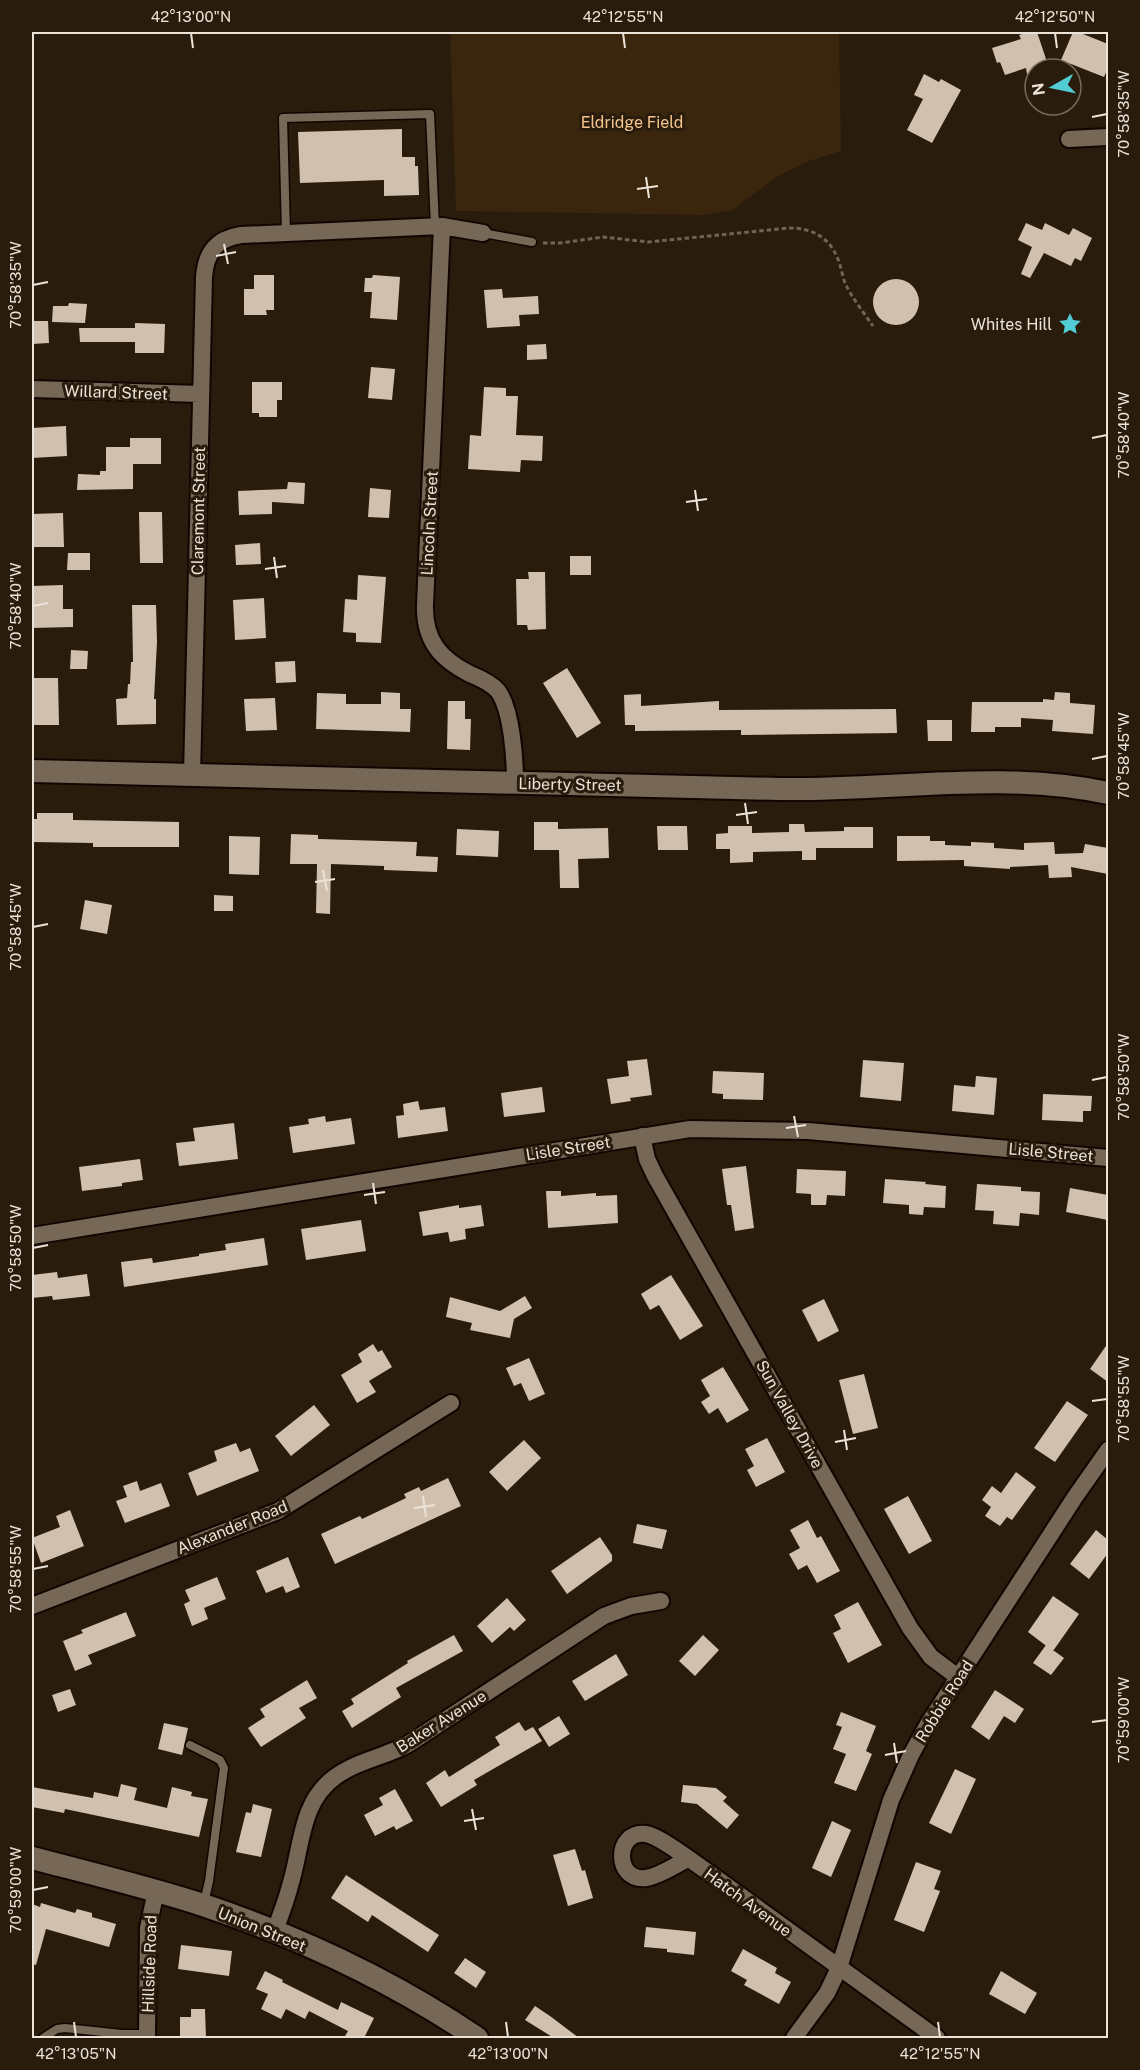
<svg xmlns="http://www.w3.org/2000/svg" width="1140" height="2070" font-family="'Public Sans',sans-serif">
<rect width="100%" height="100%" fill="#291c0d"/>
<!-- green -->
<path fill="#3a260c" d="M450,32H839L841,151L809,161L778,176L733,210L705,215L456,211Z"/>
<!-- building -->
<path fill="#d1c0ad" d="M1029,32H1037L1047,62V68L1035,69V71L1027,74L1026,68L1005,75L1000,62L997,63L992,48L1021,39L1019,35Z
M1073,32H1078L1108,44V68L1104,77L1061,60Z
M924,74L939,82L941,79L961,90L932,143L907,130L923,99L914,95Z
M402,129V157H415V166H418L419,195L384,196V180L300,183L298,132Z
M1026,223L1042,230L1045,223L1069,235L1073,228L1092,238L1081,261L1075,258L1071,266L1044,253L1030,278L1021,274L1032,247L1018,240Z
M254,275H274V310H266L267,315H244V289H254Z
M373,275L400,277L397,320L370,318L372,292H364L365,278H372Z
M873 302a23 23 0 1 1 46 0a23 23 0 1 1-46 0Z
M502,289L503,298L538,296L539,314L519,315L520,326L487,328L484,290Z
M69,303L87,304L85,323L52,322L53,306H68Z
M32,321H48L49,343L32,344Z
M135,323L165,324L164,353H135V342H80L79,328H135Z
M546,344L547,359L527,360V345Z
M371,367L395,369L392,400L368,398Z
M252,382H282V400H277V417H259V413H252Z
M484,387L506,388V396H518L516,435L543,436L542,461L521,460L520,472L468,469L470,435L481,436Z
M66,426L67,456L32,458V428Z
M130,438H161V464H133V489L77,490L78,474L100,475V471H106V447H130Z
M288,482L305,483L304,504L272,502V514L239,515L238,491L287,489Z
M370,488L391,490L389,518L368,517Z
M139,512H162L163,563H140Z
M63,513L64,547H32V514Z
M260,543L261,564L236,565L235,545Z
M68,553H90V570H67Z
M570,556H591V575H570Z
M528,572H545L546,629L528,630L527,625H517L516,579H529Z
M358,575L386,577L381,643L356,642V633L343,632L345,599L357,600Z
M63,585V609H73V627L32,628V586Z
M264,598L266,638L235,640L233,600Z
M132,605H156L157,642L154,699H156V724L117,725L116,699L127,698L128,684H130L131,662H133Z
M71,650L88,651L87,669H70Z
M295,661L296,682L276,683L275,662Z
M567,668L601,723L577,738L543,683Z
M32,678H58L59,725H32Z
M381,692L400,693V709H411L410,732L316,729L317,693L346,694V704H381Z
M1055,692L1070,693V703L1095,705L1093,734L1052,731L1053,720L1021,718V727H995V732H971L972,702H1043V699L1054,700Z
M641,694V706L719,701V710L896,709L897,733L741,735V730L635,731V725H625L624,695Z
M275,698L277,730L246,731L244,699Z
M448,701H465V719H471L470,750L447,749Z
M927,720H952V741H928Z
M37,813H73V820L179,822V847H93V843L32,842V819H37Z
M534,822H558V829L608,828L609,858L578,859L579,888H560L559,850H534Z
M789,824H804L805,832L844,831V827H873V848H816V860H802V851L753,852V862L730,863V849H716V834L728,833V826H752V833L789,832Z
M657,826H687L688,850H658Z
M457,829L499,831L498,857L456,855Z
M291,834L318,835V839L417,842L416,856L438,857L437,872L384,870V866L331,864L330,914L316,913L317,864H290Z
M229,836L260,837L259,875L229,874Z
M897,836H930V841H945V845L971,846V842L994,843V848L1024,850V843L1054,842L1055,854L1083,853L1085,844L1108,848V874L1071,867L1072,877L1049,878L1048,865L1010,867V869L964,866V860L897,861Z
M214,895L233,896V911H214Z
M85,900L112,905L107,934L80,929Z
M647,1059L652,1095L630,1098L631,1101L611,1104L607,1079L629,1076L627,1061Z
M863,1060L904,1063L901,1101L860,1097Z
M713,1071L764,1073L763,1100L723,1099V1094L712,1093Z
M976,1076L997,1078L994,1115L952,1111L954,1085L975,1087Z
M542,1087L545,1112L504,1117L501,1093Z
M1043,1094L1092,1096L1091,1111H1083V1122L1042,1120Z
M418,1101L420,1110L445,1107L448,1131L398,1138L396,1116L404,1115L403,1104Z
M325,1116L326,1122L351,1118L355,1144L293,1153L289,1127L309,1124L308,1119Z
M234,1123L238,1159L179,1166L176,1143L195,1141L193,1128Z
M140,1159L143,1180L122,1183V1186L82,1191L79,1167Z
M746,1166L754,1228L735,1231L731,1205H727L722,1169Z
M797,1169L846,1171L845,1196L827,1195L826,1205H811V1194L796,1193Z
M885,1179L926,1182L925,1184L946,1186L945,1208L924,1207L923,1215L909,1214V1205L883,1203Z
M977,1184L1021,1187V1191L1040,1192L1039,1215L1020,1213L1019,1226L993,1224L994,1211L975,1210Z
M1070,1188L1108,1195V1220L1066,1212Z
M546,1191H561V1196L596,1193V1196L617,1195L618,1223L548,1228Z
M459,1205V1208L481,1205L484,1226L465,1229L466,1239L450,1242L448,1232L423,1236L419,1212Z
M361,1220L366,1251L306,1260L301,1229Z
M264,1238L268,1265L124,1287L121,1262L152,1258L153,1263L199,1256V1254L226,1250L225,1244Z
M57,1272L58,1278L87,1274L90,1296L53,1300L52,1296L32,1298V1275Z
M671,1275L703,1326L680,1340L659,1305L650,1310L641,1294Z
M525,1296L532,1308L514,1319L510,1338L470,1330L472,1323L446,1317L450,1297L500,1311Z
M824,1299L839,1331L818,1342L802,1310Z
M1108,1343V1382L1090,1369Z
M373,1344L378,1352L382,1350L392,1367L369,1381L376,1392L357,1403L341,1375L362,1362L358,1354Z
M529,1358L545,1394L529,1401L521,1383L514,1386L506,1368Z
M723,1367L749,1410L727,1423L718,1408L709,1414L701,1402L710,1396L701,1380Z
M864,1374L878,1428L853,1434L839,1380Z
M1067,1401L1088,1415L1055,1462L1034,1448Z
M314,1405L330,1425L291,1456L275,1436Z
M767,1438L785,1472L756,1487L747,1470L754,1466L745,1449Z
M524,1440L541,1458L507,1491L489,1472Z
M236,1443L240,1452L250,1448L259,1471L197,1496L188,1473L217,1461L214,1451Z
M1016,1472L1036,1487L1012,1520L1007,1517L1000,1526L985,1516L991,1507L982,1500L992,1486L1001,1493Z
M448,1478L461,1506L335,1564L321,1534L360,1516L362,1519L406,1498L404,1494L419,1487L421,1491Z
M137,1481L140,1491L161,1483L170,1506L125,1523L116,1501L127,1497L123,1486Z
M908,1496L932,1541L909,1554L884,1509Z
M70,1510L84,1546L41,1563L32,1538L60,1527L56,1516Z
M808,1520L817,1538L821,1536L840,1571L817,1583L807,1565L798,1570L789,1554L800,1548L790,1530Z
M637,1524L667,1530L662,1549L633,1543Z
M1096,1530L1108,1540V1553L1089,1579L1070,1564Z
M600,1537L612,1555V1561L567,1594L551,1571Z
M288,1557L300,1587L286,1593L283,1586L266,1593L256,1571Z
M217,1577L226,1599L204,1608L208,1619L192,1626L184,1604L190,1601L185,1590Z
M1053,1596L1079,1614L1053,1651L1028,1632Z
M507,1598L526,1620L514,1631L510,1627L492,1643L477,1626Z
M858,1602L882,1645L848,1663L833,1633L841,1629L834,1615Z
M126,1612L136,1636L88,1655L92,1664L75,1671L63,1641L83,1633L81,1630Z
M454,1635L463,1651L396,1688L401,1697L352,1728L342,1711L354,1704L351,1699L408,1663L407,1661Z
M703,1635L719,1650L695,1676L679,1661Z
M1046,1645L1064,1658L1051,1675L1033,1663Z
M616,1654L628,1675L585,1701L572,1681Z
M307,1680L317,1698L299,1708L306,1718L261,1747L248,1728L265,1717L260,1709Z
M70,1689L76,1705L58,1712L52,1695Z
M995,1690L1024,1709L1015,1723L1004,1716L989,1740L971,1727Z
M841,1712L876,1726L866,1751L872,1754L856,1791L834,1783L846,1754L833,1749L842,1727L836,1725Z
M559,1716L570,1734L549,1747L538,1729Z
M519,1722L525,1731L533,1727L542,1741L474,1780L477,1785L441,1807L426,1783L445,1770L449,1777L500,1745L495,1737Z
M164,1723L188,1728L182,1755L158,1749Z
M955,1769L976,1779L951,1834L929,1823Z
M121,1784L137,1788L134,1800L167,1808L172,1787L192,1792L191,1796L208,1799L199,1837L65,1809L64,1813L32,1807V1787L93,1798L94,1792L118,1797Z
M683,1785L716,1788L727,1797L723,1801L739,1815L727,1829L697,1804L681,1802Z
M395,1789L413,1821L396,1830L394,1826L375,1836L364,1815L383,1805L379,1798Z
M253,1804L272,1809L261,1857L236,1852L246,1812L251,1813Z
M832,1821L851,1830L831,1877L812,1868Z
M575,1849L582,1871L585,1870L593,1898L568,1906L553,1855Z
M916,1862L941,1871L934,1889L940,1891L924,1932L894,1920Z
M346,1875L439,1935L428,1952L372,1915L368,1922L331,1898Z
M41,1903L75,1913L77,1909L92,1913V1917L116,1924L109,1947L46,1929L36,1965L32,1964V1904L40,1907Z
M646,1927L696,1932L694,1955L667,1952V1949L644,1947Z
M181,1945L232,1951L229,1976L178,1969Z
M743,1949L777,1968L775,1973L791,1982L779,2004L744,1985L747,1980L731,1971Z
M465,1958L486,1972L476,1988L454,1973Z
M265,1971L283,1980L282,1982L338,2010L341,2002L374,2018L364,2038H344L348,2031L309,2011L305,2019L286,2009L281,2019L261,2009L268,1994L256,1989Z
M1001,1971L1037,1993L1025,2014L989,1994Z
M535,2006L550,2016L579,2038H554L525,2020Z
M191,2009H205L206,2038H180V2017H191Z"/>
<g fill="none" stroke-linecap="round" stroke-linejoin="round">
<!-- lane casing -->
<g stroke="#110600" stroke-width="11">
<path id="lane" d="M286,233L283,118L430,114L435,226
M483,233L532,242
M190,1745L220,1760L224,1768L209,1881L204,1903
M43,2038L57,2029L65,2028L122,2034H147"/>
</g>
<!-- street casing -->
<g stroke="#110600" stroke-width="20">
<path id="street" d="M1069,139L1108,137
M442,226L425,605C424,640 440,659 470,674C480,678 491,683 498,691C512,710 515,760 515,783
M32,389L201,394
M192,775L204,277C206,252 216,239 241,235L442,226L483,233
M642,1136L647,1159L655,1176L910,1628L931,1657L959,1678
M32,1236L690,1129L808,1131L1108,1158
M32,1606L278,1511L451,1403
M688,1859C675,1865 660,1876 646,1878C614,1882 614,1830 646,1834C659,1836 692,1861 705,1870L937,2038
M274,1932C282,1913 288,1895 293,1875C302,1840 303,1800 335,1777C358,1760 386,1757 410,1743L604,1616L631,1606L661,1601
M147,2038L148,1928L156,1891
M794,2038L827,1993L839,1968L891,1800L911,1755L928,1724L1075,1497L1108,1450"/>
</g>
<!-- secondary casing -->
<g stroke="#110600" stroke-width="26">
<path id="secondary" d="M32,771C281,777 530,784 779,789C888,791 1000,770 1108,793
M32,1858C89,1873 147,1887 203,1905C299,1937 394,1982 477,2038"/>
</g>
<!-- path -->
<path stroke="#706457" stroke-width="3" stroke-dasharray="4.5 3" stroke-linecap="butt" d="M543,243H561L603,237L648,242L789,228C811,228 828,236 837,257C841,265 842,275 845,283C852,298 864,313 873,326"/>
<!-- lane -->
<use href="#lane" stroke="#766756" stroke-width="8"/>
<!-- street -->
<use href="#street" stroke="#766756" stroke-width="16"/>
<!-- secondary -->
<use href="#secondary" stroke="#766756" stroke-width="22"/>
</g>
<!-- ticks -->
<path fill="none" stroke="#ebe2d8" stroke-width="2" d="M191,33L193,48M623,33L625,48M1055,33L1057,48M1092,117L1107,114M646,177L649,198M637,189L658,186M224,244L228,264M216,256L236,252M33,285L48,282M1092,438L1107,435M695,490L698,511M686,502L707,499M274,557L277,578M265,569L286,566M33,606L48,603M1092,759L1107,756M745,803L748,824M736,815L757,812M323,870L327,891M315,882L335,879M33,927L48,924M1092,1080L1107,1077M794,1116L798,1137M786,1128L806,1125M373,1183L376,1204M364,1195L385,1192M33,1248L48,1245M1092,1401L1107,1399M844,1430L847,1450M835,1442L856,1438M423,1496L426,1517M414,1508L435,1505M33,1569L48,1566M1092,1722L1107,1720M894,1743L897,1763M885,1755L906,1751M472,1809L476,1830M464,1821L484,1818M33,1890L48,1887M74,2022L76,2037M506,2022L508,2037M938,2022L940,2037"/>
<!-- icons -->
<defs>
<g id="sight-bare" transform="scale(1.8)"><path d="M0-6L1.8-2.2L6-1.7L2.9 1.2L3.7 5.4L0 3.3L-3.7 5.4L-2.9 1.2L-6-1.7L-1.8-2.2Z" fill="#52ccd5" stroke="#291c0d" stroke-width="2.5" paint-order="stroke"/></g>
</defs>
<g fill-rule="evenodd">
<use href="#sight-bare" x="1070" y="324"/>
</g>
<g text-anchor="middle" stroke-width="6" stroke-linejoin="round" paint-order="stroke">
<!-- park labels -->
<g font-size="16" fill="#f3c48e" stroke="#291c0d">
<text x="632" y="128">Eldridge Field</text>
</g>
<!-- poi labels -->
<g font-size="16" fill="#ebe2d8" stroke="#291c0d" text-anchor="end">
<text x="1052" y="330">Whites Hill</text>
</g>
<!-- street labels -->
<g font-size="16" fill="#ebe2d8" stroke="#291c0d">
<text transform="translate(116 392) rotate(2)" y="6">Willard Street</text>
<text transform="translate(198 511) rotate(-89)" y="6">Claremont Street</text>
<text transform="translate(429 523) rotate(-87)" y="6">Lincoln Street</text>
<text transform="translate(570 784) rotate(1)" y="6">Liberty Street</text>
<text transform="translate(568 1148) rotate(-9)" y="6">Lisle Street</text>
<text transform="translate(1051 1152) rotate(5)" y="6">Lisle Street</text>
<text transform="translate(790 1414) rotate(61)" y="6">Sun Valley Drive</text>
<text transform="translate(232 1527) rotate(-22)" y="6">Alexander Road</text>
<text transform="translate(944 1701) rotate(-58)" y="6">Robbie Road</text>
<text transform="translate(441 1721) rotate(-32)" y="6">Baker Avenue</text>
<text transform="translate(748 1902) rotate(36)" y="6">Hatch Avenue</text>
<text transform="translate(262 1929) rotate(22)" y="6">Union Street</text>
<text transform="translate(149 1964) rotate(-88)" y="6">Hillside Road</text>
</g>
</g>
<!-- border -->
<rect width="1140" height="2070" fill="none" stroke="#291c0d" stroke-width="66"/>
<!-- north arrow -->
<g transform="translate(1053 87) rotate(261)"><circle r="28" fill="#291c0d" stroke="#776b5e" stroke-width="1.5"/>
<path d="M0-4.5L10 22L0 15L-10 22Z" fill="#52ccd5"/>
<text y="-9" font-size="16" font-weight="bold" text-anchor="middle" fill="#ebe2d8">N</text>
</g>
<rect x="33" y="33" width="1074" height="2004" fill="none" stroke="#ebe2d8" stroke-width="2"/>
<g font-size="15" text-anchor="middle" fill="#ebe2d8">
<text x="191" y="22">42°13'00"N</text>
<text x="623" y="22">42°12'55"N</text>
<text x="1055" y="22">42°12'50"N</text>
<text transform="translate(1124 114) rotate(-90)" y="5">70°58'35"W</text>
<text transform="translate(16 285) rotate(-90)" y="5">70°58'35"W</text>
<text transform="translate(1124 435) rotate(-90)" y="5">70°58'40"W</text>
<text transform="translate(16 606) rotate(-90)" y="5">70°58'40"W</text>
<text transform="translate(1124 756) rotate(-90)" y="5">70°58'45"W</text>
<text transform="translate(16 927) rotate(-90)" y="5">70°58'45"W</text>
<text transform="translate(1124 1077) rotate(-90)" y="5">70°58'50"W</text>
<text transform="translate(16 1248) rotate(-90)" y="5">70°58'50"W</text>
<text transform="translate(1124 1399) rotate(-90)" y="5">70°58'55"W</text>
<text transform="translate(16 1569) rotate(-90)" y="5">70°58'55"W</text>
<text transform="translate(1124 1720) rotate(-90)" y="5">70°59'00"W</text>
<text transform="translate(16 1890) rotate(-90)" y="5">70°59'00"W</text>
<text x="76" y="2059">42°13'05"N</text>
<text x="508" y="2059">42°13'00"N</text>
<text x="940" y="2059">42°12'55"N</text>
</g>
</svg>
